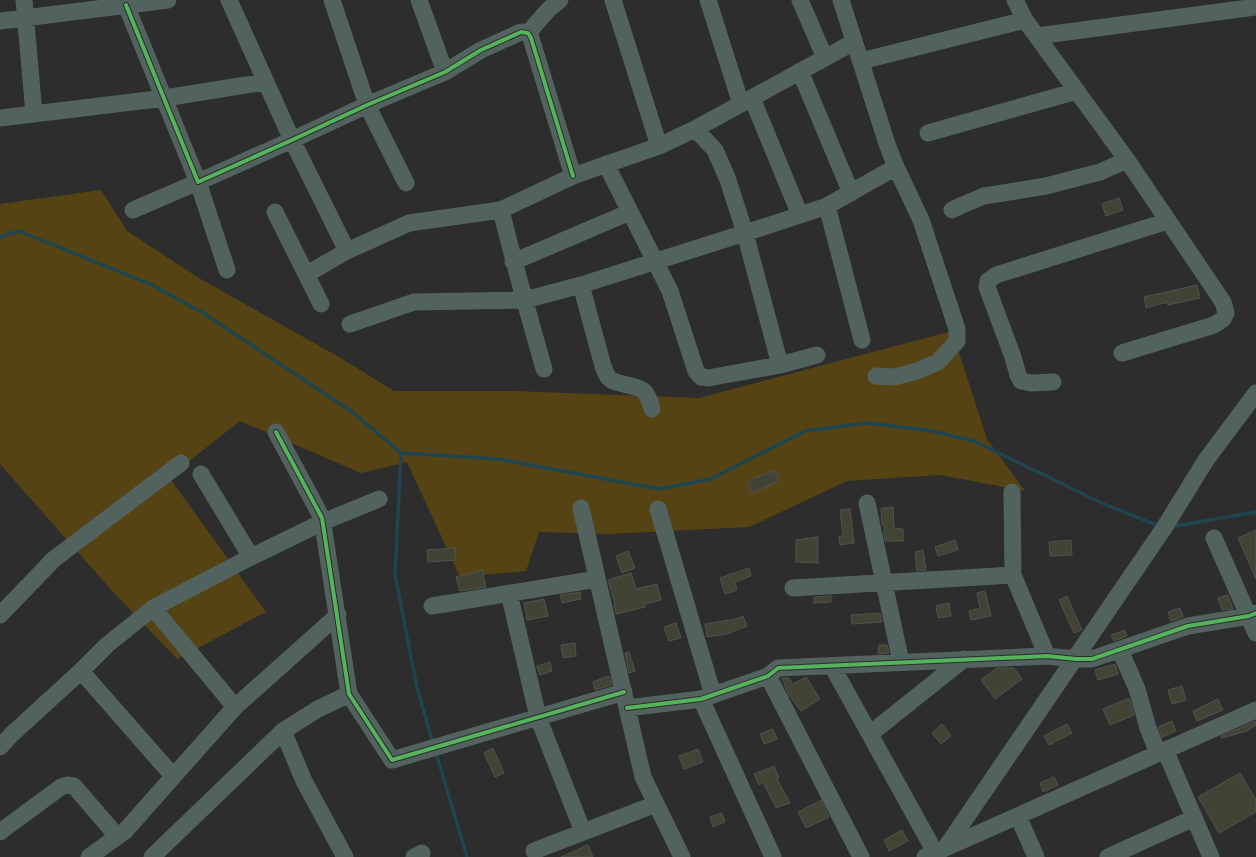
<svg xmlns="http://www.w3.org/2000/svg" width="1256" height="857" font-family="'Archivo Narrow',sans-serif">
<rect width="100%" height="100%" fill="#2c2d2c"/>
<!-- green -->
<path fill="#554314" d="M101,190L127,231L199,278L339,357L394,391H514L699,398L952,331L987,439L1025,491L941,475L847,481L749,527L610,534L539,532L526,571L460,577L407,462L361,473L240,421L169,477L266,612L177,659L113,592L0,464V204Z"/>
<g fill="none" stroke-linecap="round" stroke-linejoin="round">
<!-- stream -->
<path stroke="#1f454f" stroke-width="3.5" d="M0,237L19,231L152,285L203,313L351,411L401,453L498,459L659,489L711,479L805,431L866,423L927,430L974,441L1104,504L1159,526
M401,453L395,575L417,688L433,743
M1170,527L1256,512
M436,753L467,857"/>
</g>
<!-- building -->
<path fill="#414435" stroke="#515251" d="M1119,198L1123,210L1106,216L1102,204Z
M1197,285L1200,298L1168,305L1167,302L1146,308L1144,297Z
M775,470L779,481L752,493L747,481Z
M893,507L894,528L903,529V541H885L884,533V524H882L881,508Z
M850,509L854,543L840,545L839,536H843L840,510Z
M1256,530V579L1238,538Z
M818,537V563L796,562V540Z
M955,540L958,550L938,556L935,547Z
M1071,540L1072,555L1050,556L1049,542Z
M455,548L456,560L428,562L427,550Z
M923,550L926,570L917,571L915,552Z
M628,551L635,568L622,573L616,556Z
M749,568L751,576L735,582L737,590L725,594L720,578Z
M482,570L486,587L460,591L456,577Z
M631,573L636,589L657,584L661,600L645,604V607L616,614L614,605L615,604L608,580Z
M985,591L991,616L971,620L969,611L980,608L977,593Z
M580,592L581,599L562,603L560,595Z
M1228,595L1233,609L1222,610L1218,598Z
M831,596V602L814,603V597Z
M1067,596L1082,630L1074,633L1059,600Z
M544,599L548,616L527,620L524,603Z
M949,603L951,616L938,618L936,606Z
M1180,608L1183,617L1171,621L1168,612Z
M880,613L882,622L852,624L851,615Z
M743,616L747,626L727,634L707,637L705,624L736,619Z
M676,623L681,638L669,641L664,627Z
M1125,630L1127,636L1114,641L1111,635Z
M575,643L576,656L563,658L561,645Z
M879,645H887L889,653L878,654Z
M629,652L635,671L629,673L625,653Z
M550,662L552,671L540,675L537,666Z
M1115,664L1118,674L1098,680L1095,670Z
M997,668H1014L1022,679L995,699L981,680Z
M609,676L612,685L595,690L593,682Z
M806,677L820,699L801,711L788,694L782,678H789L793,684Z
M1182,686L1186,700L1172,704L1168,690Z
M1129,698L1134,715L1110,725L1103,709Z
M1218,699L1223,710L1197,721L1193,711Z
M1172,721L1176,731L1162,737L1158,727Z
M1256,721V725L1247,731L1222,738L1221,736Z
M942,724L951,736L941,744L932,733Z
M1067,724L1072,733L1049,745L1044,736Z
M773,729L777,739L764,744L760,734Z
M493,748L504,773L495,777L484,753Z
M698,749L703,762L684,769L679,756Z
M774,766L779,778L777,779L790,803L776,808L763,782L759,785L754,774Z
M1240,773L1256,800V812L1219,833L1198,797Z
M1054,777L1058,785L1043,792L1040,783Z
M821,800L829,817L806,828L798,812Z
M722,813L725,822L713,827L710,817Z
M902,830L908,841L889,851L884,840Z
M588,845L593,857H561Z"/>
<g fill="none" stroke-linecap="round" stroke-linejoin="round">
<!-- minor -->
<path stroke="#52625f" stroke-width="17" d="M24,0L34,114
M229,0L292,140L347,251
M332,0L367,105L406,183
M419,0L445,72
M613,0L659,146
M708,0L741,104
M800,0L825,58
M841,0L887,144L896,167L921,220L957,329V341L938,362L917,371L894,377L876,376
M1015,0L1025,20L1127,160L1223,302L1226,313L1223,319L1214,325L1122,353
M126,5L198,182L292,140L367,105L445,72L481,50L521,32L528,33L531,38L573,176
M0,21L168,0
M528,33L549,9L560,0
M1037,36L1256,7
M861,61L1025,20
M800,71L851,193
M752,98L800,215
M0,118L165,98L265,82
M695,129L715,150L728,180L745,233L780,365L817,355
M928,133L1077,91
M606,164L670,291L696,371L701,377L708,378L780,365
M827,206L862,340
M133,210L198,182L227,270
M501,210C514,264 529,316 544,369
M952,210L960,206L984,196L1046,186L1100,172L1127,160
M275,212L321,304
M513,262L630,212
M307,274L347,251L409,223L501,210L573,176L659,146L695,129L854,42
M581,285L603,366C604,369 606,374 608,377C610,380 613,381 616,382C637,389 646,383 652,409
M350,324L414,302L525,300L581,285L770,225L827,206L896,167
M1053,382L1031,383L1021,381L1018,375L1013,357L987,287L988,281L996,275L1168,221
M276,432L322,518L349,694L392,760L624,692
M201,474L251,557
M1012,492L1013,575L1047,656
M867,503L901,662
M581,508L643,777L682,857
M658,509L713,695
M1214,538L1256,633
M793,588L1013,575
M509,593L538,717L583,832
M432,606L597,579
M153,608L235,707
M0,615L54,559L181,463
M1120,650L1137,689L1148,728L1158,753
M832,666L935,852
M81,671L173,776
M768,676L861,857
M701,699L773,857
M627,708L701,699L768,676L778,668L1047,656L1076,659H1092L1188,626L1249,616L1256,613
M283,731L304,781L345,857
M870,734L964,659
M0,747L11,735L81,671L107,645L153,608L251,557L323,522L379,499
M1165,750L1211,857
M1018,816L1036,857
M0,832L61,787L67,785L74,786L117,836
M946,847L1164,528L1206,460L1256,393
M534,851L656,804
M89,857L125,831L235,707L338,615
M152,857L283,731L318,709L349,694
M414,857L422,853
M925,857L1256,710
M1108,857L1194,818"/>
<!-- cycleway casing -->
<g stroke="#2b2e2b" stroke-width="6">
<path id="cycleway" d="M126,5L198,182L292,140L367,105L445,72L481,50L521,32L528,33L531,38L573,176
M276,432L322,518L349,694L392,760L624,692
M627,708L701,699L768,676L778,668L1047,656L1076,659H1092L1188,626L1249,616L1256,613"/>
</g>
<!-- cycleway -->
<use href="#cycleway" stroke="#56b35d" stroke-width="4"/>
</g>
</svg>
